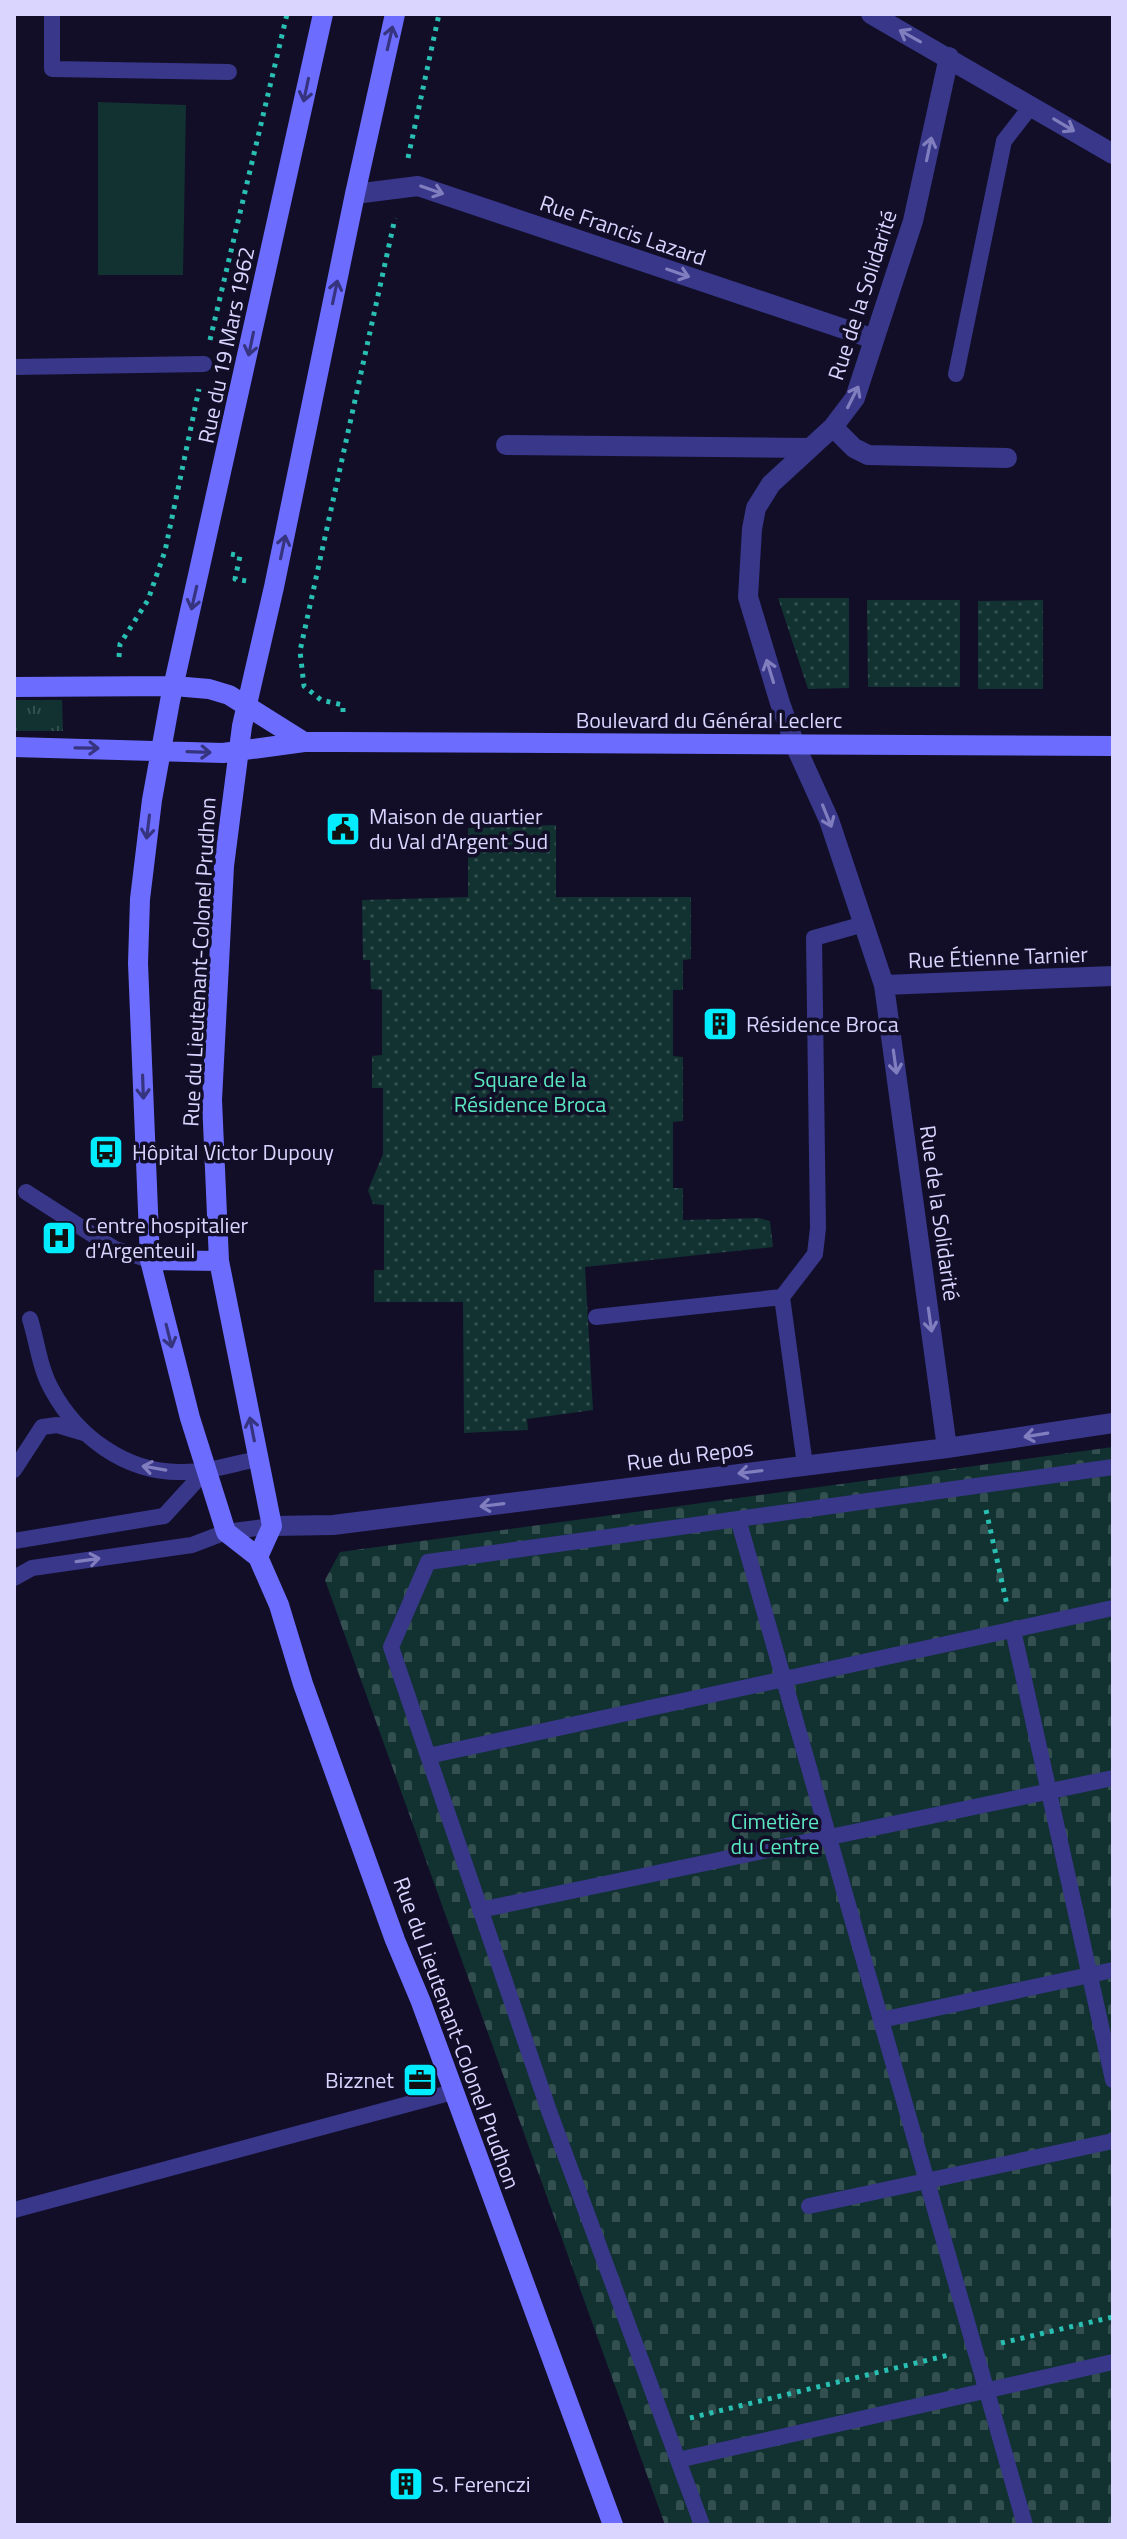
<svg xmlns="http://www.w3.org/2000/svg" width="1127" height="2539" font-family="'Titillium Web',sans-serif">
<defs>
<pattern id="grass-tufts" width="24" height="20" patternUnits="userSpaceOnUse" patternTransform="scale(2)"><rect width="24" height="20" fill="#113230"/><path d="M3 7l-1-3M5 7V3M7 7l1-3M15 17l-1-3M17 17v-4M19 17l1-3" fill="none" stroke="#334f4f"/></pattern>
<pattern id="cemetery-stones" width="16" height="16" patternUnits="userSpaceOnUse" patternTransform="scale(2)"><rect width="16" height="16" fill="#113230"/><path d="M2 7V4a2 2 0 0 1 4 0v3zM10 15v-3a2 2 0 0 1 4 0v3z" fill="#334f4f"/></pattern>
<pattern id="garden-dots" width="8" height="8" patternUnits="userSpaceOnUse" patternTransform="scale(2)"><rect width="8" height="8" fill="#113230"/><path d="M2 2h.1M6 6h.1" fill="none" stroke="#334f4f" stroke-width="1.8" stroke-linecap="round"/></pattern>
</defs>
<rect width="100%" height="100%" fill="#120e28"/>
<!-- grass -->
<path fill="url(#grass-tufts)" d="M14,700H62L63,731H14Z"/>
<!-- cemetery -->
<path fill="url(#cemetery-stones)" d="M1113,1447V2525H665L325,1580L340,1552Z"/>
<!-- park -->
<path fill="#113230" d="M98,102L186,105L183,275H98Z"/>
<!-- garden -->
<path fill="url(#garden-dots)" d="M778,598H849V688L808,689Z
M867,600H960V687H868Z
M1043,600V689H978V601Z
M556,825V897H691V959L683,960V990H673V1056L683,1057V1121L673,1122V1188H683V1220L759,1218L770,1221L773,1247L585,1267L593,1410L527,1419L528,1430L464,1433L463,1302H374V1270H384V1205L373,1204L368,1190L383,1154V1088H372V1056L382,1055V990L371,989L370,960H363L362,900L468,897V828Z"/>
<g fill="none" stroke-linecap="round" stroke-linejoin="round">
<!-- path -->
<path stroke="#29bfb2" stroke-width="5" stroke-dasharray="4 6" stroke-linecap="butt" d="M408,158L439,14
M210,340L287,14
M231,554L240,556L235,579L247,581
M119,657L120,644L148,600L165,551L199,389
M343,712V705L321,700L304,686L300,651L395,218
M986,1510L1007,1605
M1001,2343L1113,2317
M690,2418L949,2355"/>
<!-- lane -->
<path stroke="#383789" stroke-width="16" d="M52,14V69L229,72
M14,367L204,364
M956,374L1004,141L1032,105
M26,1192L115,1249L150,1260
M596,1317L782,1297
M30,1319C37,1341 40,1370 52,1390C77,1436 125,1472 179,1472C206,1473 232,1464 258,1459
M805,1465L782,1297L815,1254L818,1228L814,938L864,924
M14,1470L42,1427L57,1425L84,1433
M738,1519L1025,2525
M14,1541L164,1516L206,1470
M14,1578L32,1568L192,1545L226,1532L272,1526
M1013,1630L1113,2080
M428,1756L1113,1608
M480,1910L1113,1778
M881,2020L1113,1970
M809,2206L1113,2141
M14,2210L453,2092
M678,2460L1113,2362
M702,2525L549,2111L391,1647L428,1562L1113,1467"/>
<!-- street -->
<path stroke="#383789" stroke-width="20" d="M871,14L1113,154
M355,194L418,186L874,339
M833,427L854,448L868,455L1007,458
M506,445L810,448
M884,985L1113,976
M947,1448L884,985L829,820L795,745L780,703L748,597L752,529L756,508L771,484L833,427L855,398L913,221L949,57
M272,1526L333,1525L947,1448L1113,1423"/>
<!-- secondary -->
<path stroke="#6c6cff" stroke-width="20" d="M323,14L170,701L152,800L140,899L138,963L150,1260L190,1418L226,1532L258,1557L279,1605L303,1684L395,1940L421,2002L613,2525
M14,687L174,686L209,689L229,695L304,742
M14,747L223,753L304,742H342L1113,746
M150,1260L219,1261
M258,1557L272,1526L219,1261L212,1100L224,866L242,726L274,587L355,194L395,14"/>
</g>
<!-- one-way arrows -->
<defs><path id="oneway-shaft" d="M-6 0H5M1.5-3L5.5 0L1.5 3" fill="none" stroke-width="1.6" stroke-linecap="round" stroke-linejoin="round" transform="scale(2)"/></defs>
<g stroke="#807ebe">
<use href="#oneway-shaft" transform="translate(910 36) rotate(-151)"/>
<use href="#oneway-shaft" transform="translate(1064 125) rotate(31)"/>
<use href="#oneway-shaft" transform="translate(929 149) rotate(-78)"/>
<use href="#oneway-shaft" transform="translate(432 190) rotate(19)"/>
<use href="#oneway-shaft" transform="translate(678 273) rotate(19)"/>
<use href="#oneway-shaft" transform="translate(853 397) rotate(-63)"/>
<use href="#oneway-shaft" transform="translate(770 671) rotate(-107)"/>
<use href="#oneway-shaft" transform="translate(827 816) rotate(68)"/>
<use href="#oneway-shaft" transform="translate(895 1062) rotate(82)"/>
<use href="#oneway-shaft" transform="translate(930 1320) rotate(82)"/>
<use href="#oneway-shaft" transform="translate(1036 1435) rotate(171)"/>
<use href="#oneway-shaft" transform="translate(154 1468) rotate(-170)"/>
<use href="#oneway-shaft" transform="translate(750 1472) rotate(173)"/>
<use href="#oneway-shaft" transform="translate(492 1505) rotate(173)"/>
<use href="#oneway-shaft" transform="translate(88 1560) rotate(-8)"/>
</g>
<g stroke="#36347e">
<use href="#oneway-shaft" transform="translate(390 38) rotate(-77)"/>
<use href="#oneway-shaft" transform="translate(306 90) rotate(102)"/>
<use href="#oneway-shaft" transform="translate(335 292) rotate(-78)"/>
<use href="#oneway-shaft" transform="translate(251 344) rotate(102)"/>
<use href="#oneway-shaft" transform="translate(283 547) rotate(-78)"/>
<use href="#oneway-shaft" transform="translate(194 598) rotate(103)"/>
<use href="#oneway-shaft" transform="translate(87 748) rotate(1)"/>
<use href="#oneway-shaft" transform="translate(199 752) rotate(2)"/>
<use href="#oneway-shaft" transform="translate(148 827) rotate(97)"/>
<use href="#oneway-shaft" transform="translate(143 1087) rotate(88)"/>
<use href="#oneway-shaft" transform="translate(169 1336) rotate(76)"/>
<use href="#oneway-shaft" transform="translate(252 1429) rotate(-101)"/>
</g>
<!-- icons -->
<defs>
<g id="civic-square" transform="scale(1.8)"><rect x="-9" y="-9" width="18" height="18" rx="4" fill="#01ecff" stroke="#120e28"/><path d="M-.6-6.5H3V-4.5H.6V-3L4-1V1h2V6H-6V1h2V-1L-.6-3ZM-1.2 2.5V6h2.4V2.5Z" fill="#111"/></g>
<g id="building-square" transform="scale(1.8)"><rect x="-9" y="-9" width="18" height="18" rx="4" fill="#01ecff" stroke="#120e28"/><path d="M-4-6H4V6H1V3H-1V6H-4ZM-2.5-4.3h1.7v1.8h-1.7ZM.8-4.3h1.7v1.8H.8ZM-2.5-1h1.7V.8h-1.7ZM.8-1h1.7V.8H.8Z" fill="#111"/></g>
<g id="bus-square" transform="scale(1.8)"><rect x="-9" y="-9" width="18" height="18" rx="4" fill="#01ecff" stroke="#120e28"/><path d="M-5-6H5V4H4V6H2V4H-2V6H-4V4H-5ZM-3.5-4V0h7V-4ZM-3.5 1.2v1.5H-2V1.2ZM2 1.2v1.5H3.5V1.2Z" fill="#111"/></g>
<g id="hospital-square" transform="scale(1.8)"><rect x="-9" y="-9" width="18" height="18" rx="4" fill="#01ecff" stroke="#120e28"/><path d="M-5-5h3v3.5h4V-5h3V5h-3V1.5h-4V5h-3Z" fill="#111"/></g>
<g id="office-square" transform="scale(1.8)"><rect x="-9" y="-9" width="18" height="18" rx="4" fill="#01ecff" stroke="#120e28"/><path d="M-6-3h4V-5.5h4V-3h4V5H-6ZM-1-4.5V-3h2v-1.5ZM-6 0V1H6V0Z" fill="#111"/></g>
</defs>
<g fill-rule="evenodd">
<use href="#civic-square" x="343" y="829"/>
<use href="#building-square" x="720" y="1024"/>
<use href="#bus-square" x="106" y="1152"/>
<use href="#hospital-square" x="59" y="1238"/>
<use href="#office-square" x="420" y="2080"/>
<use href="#building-square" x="406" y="2484"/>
</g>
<g text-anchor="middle" stroke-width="7" stroke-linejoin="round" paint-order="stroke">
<!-- street labels -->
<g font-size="22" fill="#d9d5ff" stroke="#120e28">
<text transform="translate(623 230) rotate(19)" y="8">Rue Francis Lazard</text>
<text transform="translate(862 295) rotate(-72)" y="8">Rue de la Solidarité</text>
<text transform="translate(226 345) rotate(-78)" y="8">Rue du 19 Mars 1962</text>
<text x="709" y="728">Boulevard du Général Leclerc</text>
<text transform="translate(998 957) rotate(-2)" y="8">Rue Étienne Tarnier</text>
<text transform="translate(199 962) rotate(-87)" y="8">Rue du Lieutenant-Colonel Prudhon</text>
<text transform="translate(940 1213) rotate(82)" y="8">Rue de la Solidarité</text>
<text transform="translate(690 1455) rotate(-7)" y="8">Rue du Repos</text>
<text transform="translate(457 2033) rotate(70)" y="8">Rue du Lieutenant-Colonel Prudhon</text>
</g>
<!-- poi labels -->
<g font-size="22" fill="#d9d5ff" stroke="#120e28" text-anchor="start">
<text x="369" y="824">Maison de quartier<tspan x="369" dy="25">du Val d'Argent Sud</tspan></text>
<text x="746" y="1032">Résidence Broca</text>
<text x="132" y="1160">Hôpital Victor Dupouy</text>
<text x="85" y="1233">Centre hospitalier<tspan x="85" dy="25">d'Argenteuil</tspan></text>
<text x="394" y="2088" text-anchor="end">Bizznet</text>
<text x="432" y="2492">S. Ferenczi</text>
</g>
<!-- park labels -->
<g font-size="22" fill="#5ae6bf" stroke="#120e28">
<text x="530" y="1087">Square de la<tspan x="530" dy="25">Résidence Broca</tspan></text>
<text x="775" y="1829">Cimetière<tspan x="775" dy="25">du Centre</tspan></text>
</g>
</g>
<!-- border -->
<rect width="1127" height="2539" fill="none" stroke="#d9d5ff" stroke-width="32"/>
</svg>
